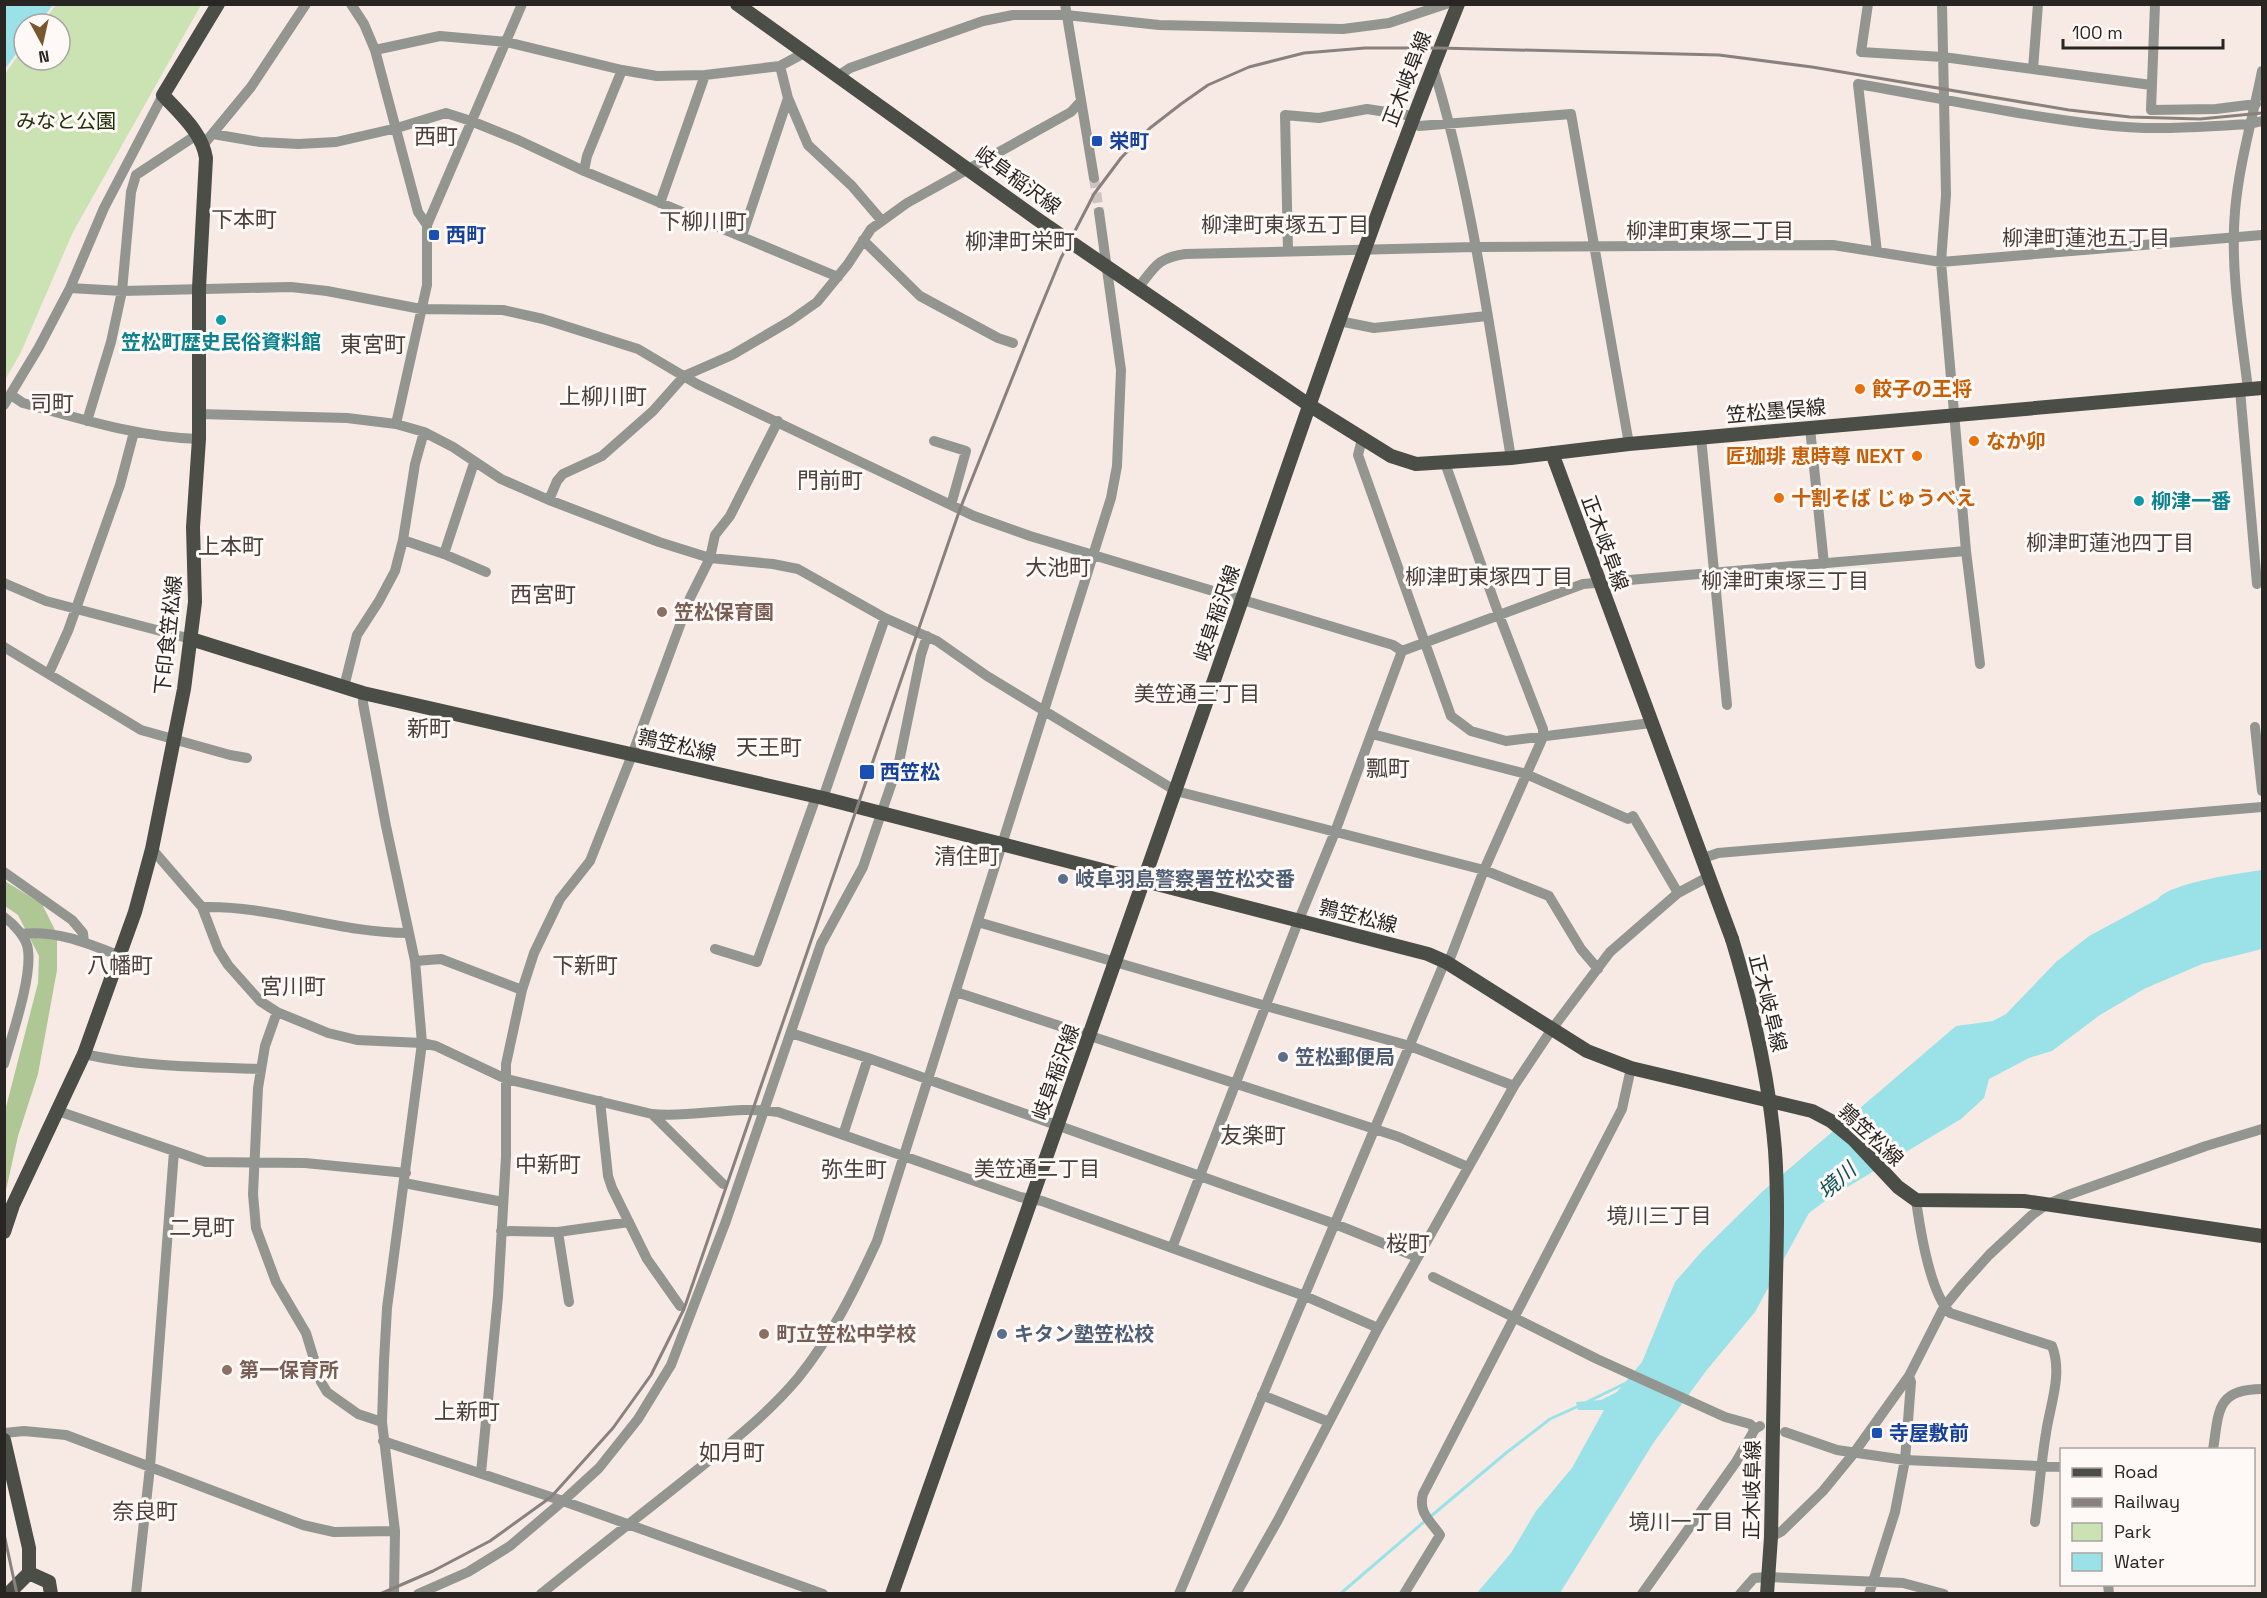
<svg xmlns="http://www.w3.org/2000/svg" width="2267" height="1598" font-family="'Space Grotesk','Noto Sans JP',sans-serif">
<rect width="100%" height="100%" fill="#f7eae4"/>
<!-- green -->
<path fill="#cbe2b3" d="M56,5H201L73,232L21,352L5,380V74L24,47V60H60V24H41Z"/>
<!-- forest -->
<path fill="#afc695" d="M5,881L42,904L57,934V970L38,1074L18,1136L5,1195V1111L38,983L39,956L18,915L5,906Z"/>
<!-- water -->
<path fill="#9ae2e8" d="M5,4L53,5L38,24H24V43L5,69Z
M2262,870V949L2202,964L2144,989L2100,1015L2052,1051L2029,1058L1989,1079L1984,1098L1961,1119L1829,1198L1809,1213L1755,1312L1706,1371L1654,1442L1560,1593L1476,1594L1511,1553L1536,1511L1572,1468L1604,1410H1578L1576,1402L1601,1400L1617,1392L1642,1362L1675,1282L1703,1250L1763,1191L1956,1026L1993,1021L2006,1014L2056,962L2089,936L2158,899C2169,883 2241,873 2262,870Z"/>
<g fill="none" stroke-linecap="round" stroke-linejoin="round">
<!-- stream -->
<path stroke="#9ae2e8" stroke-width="3" d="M1587,1402L1626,1383
M1430,1517L1506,1453L1550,1419L1581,1405
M1340,1594L1425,1521"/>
<!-- minor-tunnel -->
<path stroke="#cec3bd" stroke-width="10" stroke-dasharray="10 5" stroke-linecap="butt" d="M1094,178L1099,212"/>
<!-- minor -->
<path stroke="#939590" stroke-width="10" d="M351,4L364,24L375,50L418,212L427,225
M1065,4L1094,178
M1868,4L1861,52L1943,57L2151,85
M1942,4L1946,195L1941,262L1966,551L1980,664
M2155,4L2151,110L2216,109L2256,104
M375,50L440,36L507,42L622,70L657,76L705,75L780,66L806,52
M780,66L788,98L808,145L852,186L882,221
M1433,67C1472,193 1489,327 1511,458
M2033,69L2038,4
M838,76L850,68L983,21L1013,15H1066L1159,25L1343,29L1389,23L1446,4
M1410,122L1419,126L1571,114L1629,444
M213,134L260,142L298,144L336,142L397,128L446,113L471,121L518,140L584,171L838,277
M204,144L251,87L306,4
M584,171L587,156L622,70
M660,203L705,75
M742,236L788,98
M863,240L920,296L998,338L1013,343
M1288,251L1285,115L1319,118L1367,109L1413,116
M1877,252L1858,84C1940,98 2021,116 2103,125C2152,131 2201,127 2250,124L2262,121
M70,288L122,291L291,287L327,291L421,309L503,310L543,319L638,349L697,384L974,516L1030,536L1393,645L1402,651
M1138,288C1155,267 1157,258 1185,254L1475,247L1833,245L1941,262L2262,235
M1339,321L1374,328L1487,316
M2248,389C2241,331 2230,270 2235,211C2239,164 2253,117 2262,71
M2240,390L2257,584
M11,395L23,403C81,419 138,437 199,439
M4,405L39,347L70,288L104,208L163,95
M199,414L347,418L396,424L424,432L453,447L501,479L549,500L659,542L710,558L773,564L798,569L885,618L937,641L987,676L1176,791L1484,870L1549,896L1581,949L1598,969
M87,421L111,342L122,291L131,192L136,175L198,134
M396,424L427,285V225L522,4
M1810,428L1824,564
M1701,437L1727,705
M1362,439L1358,455L1451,716L1471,731L1506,741L1651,723
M934,441L966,451L951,505
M549,500L557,481L563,474L602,456L653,411L684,376L732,355L790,321L817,302L848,264L871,229L907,203L1071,112L1081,101
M403,540L444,554L486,572
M444,554L474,463
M4,583L46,601L191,639
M4,647L141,730L230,755L247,758
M49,673L68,631L120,485L134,432
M344,687L357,635L379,601L395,571L403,540L415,464L424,432
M363,693V703L386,826L415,961L422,1043L387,1308L384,1361L382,1422L395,1531L394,1594
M2255,727L2262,791
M1372,734L1526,774L1628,819L1633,816L1678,893
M823,798L885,618
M152,849L202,907L218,949L228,965L260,1001L277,1012L328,1033L357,1040L422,1043L436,1046L506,1079L652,1114C694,1118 736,1105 778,1112L1020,1197L1042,1201L1305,1296L1378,1328
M1701,859L1718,853L2262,807
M4,872L72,920L83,933L84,942
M202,907C271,905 338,933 408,933
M4,917C14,924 27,938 28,950C32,978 12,1035 4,1064
M978,922L1266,1006L1410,1046L1514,1086
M21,934C57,930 87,943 120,956
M715,949L757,962L816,797
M415,961L441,959L522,990
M956,992L1399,1137L1468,1167
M277,1012L265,1046L258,1088L253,1194L256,1228L276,1282L306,1333L321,1382L327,1392L358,1414L382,1422
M791,1033L868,1058L1335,1224L1417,1257
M84,1054C142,1067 202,1067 261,1069
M600,1101L608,1176L612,1188L647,1259L680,1306
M58,1111L206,1162L305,1163L406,1173
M652,1114L723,1184
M843,1135L868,1058
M404,1183L503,1202
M1916,1200C1920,1229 1930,1292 1950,1313L2052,1346C2063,1374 2050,1405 2046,1433C2041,1463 2039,1492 2035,1522
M501,1231L558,1232L629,1222
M558,1232L569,1302
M1172,1248L1298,922L1335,832L1402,651L1583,584L1966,551
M1433,1277L1597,1359L1725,1417L1750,1424L1755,1429
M1262,1395L1329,1422
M1785,1432L1837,1450L1905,1460L2062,1467
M4,1433L24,1431L66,1435L303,1525L334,1532L395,1531
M383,1441L563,1501L823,1594
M2213,1450C2219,1411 2216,1389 2262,1389
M481,1473L498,1296L506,1156V1064L522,990L534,953L560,899L590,861L632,755L690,598L710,558L715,535L730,516L778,421
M1771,1537L1782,1531L1823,1491L1854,1453L1909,1376L1944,1307L1962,1285L1989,1255L2032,1215L2046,1205L2068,1195L2206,1146L2262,1129
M2108,1584L2109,1594
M136,1594L150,1467L174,1151
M418,1594L468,1572L510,1546L563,1501L599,1468L638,1419L671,1365L726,1221L821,944L863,867L881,814L899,762L921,655L927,636
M541,1594C589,1555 638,1517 687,1478C726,1447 766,1416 798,1378C832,1336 855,1289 877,1241L1111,498L1117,466L1121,370L1099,212
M1179,1594L1443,966L1451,956L1484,870L1543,737V729L1499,615L1445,463
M1236,1594L1278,1520L1378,1328L1514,1086L1552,1029L1610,952L1678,893L1708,877
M1404,1594L1440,1535C1430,1520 1418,1513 1423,1494L1622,1109L1631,1068
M1642,1594L1736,1462L1755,1429L1760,1426
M1740,1594L1754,1578L1768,1577L1903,1583L1944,1594
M1869,1594L1895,1512L1905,1460L1911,1382L1909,1376"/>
<!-- major -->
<path stroke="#4a4e46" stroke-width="14" d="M737,4L1037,219L1309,405L1391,456L1416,464L1511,458L1629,444L2262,388
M1552,453L1732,939
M191,639L363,693L823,798L1428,954L1446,962L1587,1051L1631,1068L1812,1111L1831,1121L1853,1139L1898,1187L1916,1200L2024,1201L2262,1236
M4,1232L13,1205L84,1054L135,912L152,849L184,689L195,602L193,527L199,439V288L206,158C202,132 180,114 163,95L218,4
M4,1440L29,1548V1573L8,1594
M29,1573L49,1582L51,1594
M892,1594C996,1298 1102,1002 1205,706C1287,472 1365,235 1458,4
M1767,1594L1771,1537L1775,1320"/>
<!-- rail -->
<path stroke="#89817d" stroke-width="3" d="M4,1534L17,1594
M380,1594L433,1571L490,1541L551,1497L613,1428L651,1375L684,1309L960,509L1035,321L1061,258L1094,194L1121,158L1150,128L1181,104L1208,85L1249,67L1304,53L1365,48H1440L1719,55L1812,67L2069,110L2130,117L2200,119L2262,113"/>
<!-- major-bridge -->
<path stroke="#4a4e46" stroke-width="14" d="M1732,939C1753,1008 1769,1078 1775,1150C1779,1206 1776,1264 1775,1320"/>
</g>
<!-- markers -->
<g fill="#1a4fb4" stroke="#fef9f6" stroke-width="2">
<rect x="1091" y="135" width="12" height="12" rx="3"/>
<rect x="428" y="229" width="12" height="12" rx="3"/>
<rect x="859" y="764" width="16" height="16" rx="3"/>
<rect x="1871" y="1427" width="12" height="12" rx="3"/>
</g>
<g fill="#0f9aa8" stroke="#fef9f6" stroke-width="2">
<circle cx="221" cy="320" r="6"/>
<circle cx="2139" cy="501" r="6"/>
</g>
<g fill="#e8710a" stroke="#fef9f6" stroke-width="2">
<circle cx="1860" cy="389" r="6"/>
<circle cx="1974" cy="441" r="6"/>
<circle cx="1917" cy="456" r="6"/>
<circle cx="1779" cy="498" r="6"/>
</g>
<g fill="#8d6e63" stroke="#fef9f6" stroke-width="2">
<circle cx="662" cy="612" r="6"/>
<circle cx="764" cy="1334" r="6"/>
<circle cx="227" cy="1370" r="6"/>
</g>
<g fill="#5c6f8a" stroke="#fef9f6" stroke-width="2">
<circle cx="1063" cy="879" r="6"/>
<circle cx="1283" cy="1057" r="6"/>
<circle cx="1002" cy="1334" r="6"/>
</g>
<g text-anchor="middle" stroke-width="6" stroke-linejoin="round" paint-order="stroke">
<!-- street labels -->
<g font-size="20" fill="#292522" stroke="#fef9f6">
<text transform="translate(1407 79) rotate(-69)" y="7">正木岐阜線</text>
<text transform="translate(1018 180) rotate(36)" y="7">岐阜稲沢線</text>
<text transform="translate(1776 411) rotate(-5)" y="7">笠松墨俣線</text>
<text transform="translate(1605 543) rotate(70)" y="7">正木岐阜線</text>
<text transform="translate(1217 613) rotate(-71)" y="7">岐阜稲沢線</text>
<text transform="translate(168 635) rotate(-84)" y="7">下印食笠松線</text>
<text transform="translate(677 745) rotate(13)" y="7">鶉笠松線</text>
<text transform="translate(1358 916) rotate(14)" y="7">鶉笠松線</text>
<text transform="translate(1768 1003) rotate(76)" y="7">正木岐阜線</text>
<text transform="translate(1056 1072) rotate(-70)" y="7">岐阜稲沢線</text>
<text transform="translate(1871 1135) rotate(43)" y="7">鶉笠松線</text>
<text transform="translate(1752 1490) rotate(-89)" y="7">正木岐阜線</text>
</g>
<!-- park labels -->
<g font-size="20" fill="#21300b" stroke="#fef9f6">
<text x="66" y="128">みなと公園</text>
</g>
<!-- transit labels -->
<g font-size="20" font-weight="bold" fill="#164399" stroke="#fef9f6" text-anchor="start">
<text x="1109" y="148">栄町</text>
<text x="446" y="242">西町</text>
<text x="880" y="779">西笠松</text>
<text x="1889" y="1440">寺屋敷前</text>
</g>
<!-- culture labels -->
<g font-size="20" font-weight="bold" fill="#0d838f" stroke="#fef9f6">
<text x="221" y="349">笠松町歴史民俗資料館</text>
<text x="2151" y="508" text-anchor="start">柳津一番</text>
</g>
<!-- food labels -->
<g font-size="20" font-weight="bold" fill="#c56008" stroke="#fef9f6" text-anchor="start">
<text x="1872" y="396">餃子の王将</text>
<text x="1986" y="448">なか卯</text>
<text x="1905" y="463" text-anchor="end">匠珈琲 恵時尊 NEXT</text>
<text x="1791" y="505">十割そば じゅうべえ</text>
</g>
<!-- education labels -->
<g font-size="20" font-weight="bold" fill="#785e54" stroke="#fef9f6" text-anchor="start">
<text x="674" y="619">笠松保育園</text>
<text x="776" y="1341">町立笠松中学校</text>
<text x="239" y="1377">第一保育所</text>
</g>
<!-- service labels -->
<g font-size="20" font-weight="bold" fill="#4e5e75" stroke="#fef9f6" text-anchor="start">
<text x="1075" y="886">岐阜羽島警察署笠松交番</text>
<text x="1295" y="1064">笠松郵便局</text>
<text x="1014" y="1341">キタン塾笠松校</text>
</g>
<!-- neighbourhood labels -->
<g font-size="21" fill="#4a403b" stroke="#fef9f6">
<text x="1285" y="232">柳津町東塚五丁目</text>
<text x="1710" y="238">柳津町東塚二丁目</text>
<text x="2086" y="245">柳津町蓮池五丁目</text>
<text x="2110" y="550">柳津町蓮池四丁目</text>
<text x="1489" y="584">柳津町東塚四丁目</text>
<text x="1785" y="588">柳津町東塚三丁目</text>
<text x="1197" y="701">美笠通三丁目</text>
<text x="1037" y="1176">美笠通二丁目</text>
<text x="1659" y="1223">境川三丁目</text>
<text x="1681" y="1529">境川一丁目</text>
</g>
<!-- water labels -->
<g font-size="21" font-style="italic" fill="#0e4f54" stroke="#fef9f6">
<text transform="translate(1837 1181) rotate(-42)" y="7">境川</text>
</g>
<!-- quarter labels -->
<g font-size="22" fill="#4a403b" stroke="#fef9f6">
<text x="436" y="144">西町</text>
<text x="244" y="227">下本町</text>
<text x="703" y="229">下柳川町</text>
<text x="1020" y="249">柳津町栄町</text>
<text x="373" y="352">東宮町</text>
<text x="603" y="404">上柳川町</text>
<text x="52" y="411">司町</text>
<text x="830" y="488">門前町</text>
<text x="231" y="554">上本町</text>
<text x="1058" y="575">大池町</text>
<text x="543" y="602">西宮町</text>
<text x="429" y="736">新町</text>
<text x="769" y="755">天王町</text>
<text x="1388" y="776">瓢町</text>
<text x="967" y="864">清住町</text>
<text x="120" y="973">八幡町</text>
<text x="585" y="973">下新町</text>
<text x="293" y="994">宮川町</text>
<text x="1253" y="1143">友楽町</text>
<text x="548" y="1172">中新町</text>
<text x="854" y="1177">弥生町</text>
<text x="202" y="1235">二見町</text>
<text x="1408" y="1251">桜町</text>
<text x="467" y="1419">上新町</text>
<text x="732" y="1460">如月町</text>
<text x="145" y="1519">奈良町</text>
</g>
</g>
<!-- border -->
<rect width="2267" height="1598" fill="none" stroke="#292522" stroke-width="12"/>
<!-- legend -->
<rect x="2060" y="1448" width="195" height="138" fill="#fef9f6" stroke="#a9a4a1" stroke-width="1.5"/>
<rect x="2072" y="1468" width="30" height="9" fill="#4a4e46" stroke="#a9a4a1" stroke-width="1.5"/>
<text x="2114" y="1478" font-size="18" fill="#292522">Road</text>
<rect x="2072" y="1498" width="30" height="9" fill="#89817d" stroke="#a9a4a1" stroke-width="1.5"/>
<text x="2114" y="1508" font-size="18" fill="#292522">Railway</text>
<rect x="2072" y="1523" width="30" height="18" fill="#cbe2b3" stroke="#a9a4a1" stroke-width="1.5"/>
<text x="2114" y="1538" font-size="18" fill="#292522">Park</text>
<rect x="2072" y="1553" width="30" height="18" fill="#9ae2e8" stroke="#a9a4a1" stroke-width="1.5"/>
<text x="2114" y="1568" font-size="18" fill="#292522">Water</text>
<!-- north arrow -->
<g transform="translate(42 42) rotate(172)"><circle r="28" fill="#fef9f6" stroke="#a9a4a1" stroke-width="1.5"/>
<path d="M0-4.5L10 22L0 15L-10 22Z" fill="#77572d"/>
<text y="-9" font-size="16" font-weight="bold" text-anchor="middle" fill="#292522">N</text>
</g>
<!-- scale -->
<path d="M2063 39v9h160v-9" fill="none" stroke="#292522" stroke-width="3"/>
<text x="2072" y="39" font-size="18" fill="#292522" stroke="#fef9f6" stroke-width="4.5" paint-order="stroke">100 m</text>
</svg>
